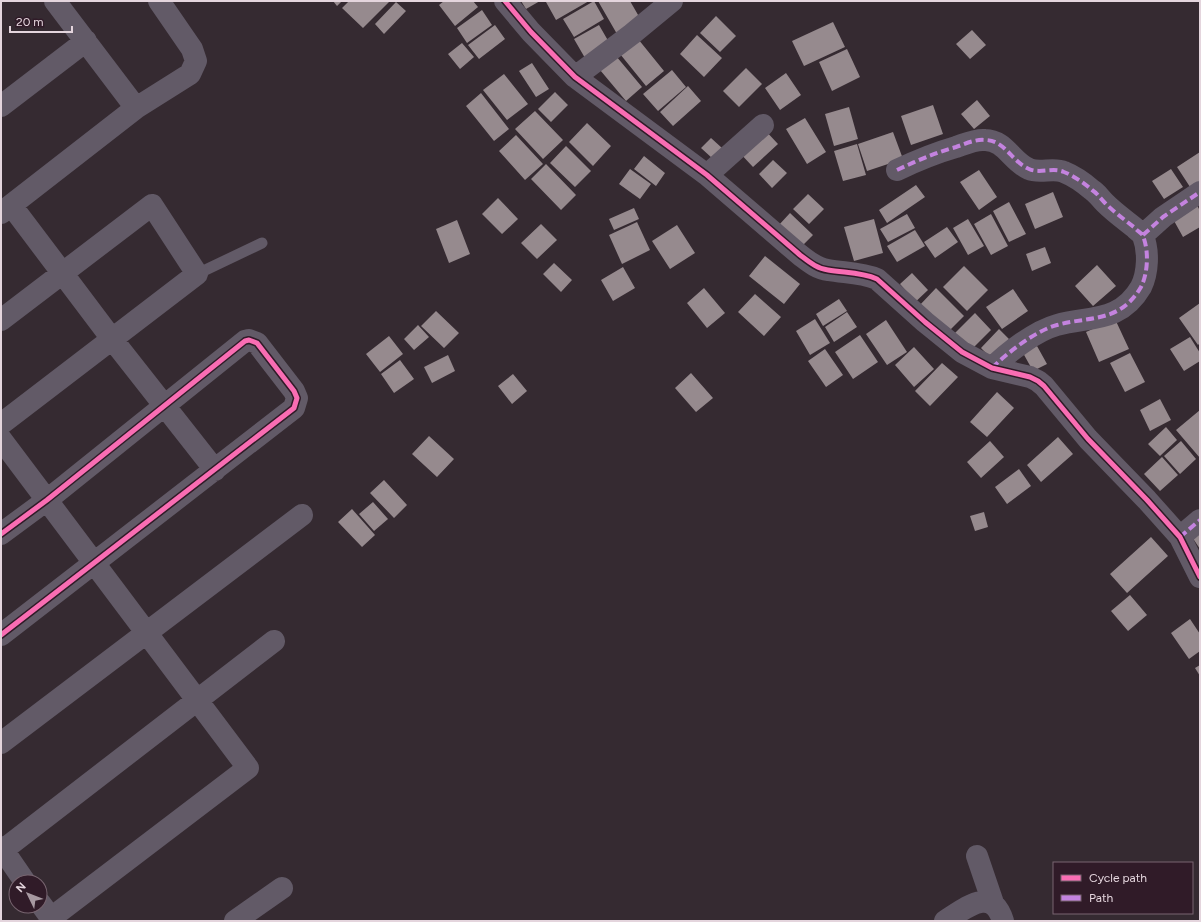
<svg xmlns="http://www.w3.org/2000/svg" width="1201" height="922" font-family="Figtree,sans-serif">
<rect width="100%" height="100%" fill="#352a31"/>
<!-- building -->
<path fill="#968a8e" d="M333,1H342L337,6Z
M349,1H390L363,28L342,8Z
M444,1H473L478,7L455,26L439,5Z
M521,1H540L526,9Z
M549,1H589L556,20L546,2Z
M594,1L604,19L574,37L563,19Z
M598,1H630L641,20L617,34Z
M396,2L406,11L384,34L375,24Z
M482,10L492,25L467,43L457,28Z
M716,16L736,36L720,52L700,33Z
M833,22L845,47L804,66L792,41Z
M495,25L505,39L479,59L468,45Z
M599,25L610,44L585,58L574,39Z
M972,30L986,45L970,59L956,44Z
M634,34L664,71L646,86L616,49Z
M697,35L722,58L704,77L680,54Z
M462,43L474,57L460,69L448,54Z
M847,49L860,77L832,91L819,62Z
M611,50L642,87L626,101L595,64Z
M532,63L549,89L536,97L519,71Z
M746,68L762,84L739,107L723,91Z
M672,70L686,87L658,111L643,94Z
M786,73L801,95L780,110L765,88Z
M504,74L528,104L507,120L483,90Z
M688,86L701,101L673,126L660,112Z
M555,92L568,105L551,122L538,109Z
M481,93L509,129L494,141L466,106Z
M977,100L990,116L974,129L961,114Z
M933,105L943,134L911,145L901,116Z
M849,107L858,139L834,146L825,114Z
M535,111L563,140L543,159L515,129Z
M805,118L826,152L807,164L786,129Z
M587,123L611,146L593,166L569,142Z
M763,128L778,144L753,167L738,151Z
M893,132L903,159L867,171L858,144Z
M516,135L543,164L525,180L499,151Z
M711,138L722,148L712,158L701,148Z
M857,144L866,175L843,181L834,151Z
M566,146L591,171L575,187L550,163Z
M1200,152V185L1192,190L1177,167Z
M644,156L665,173L656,186L634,169Z
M773,160L787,173L772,188L759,174Z
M546,164L576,195L561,210L531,179Z
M630,169L651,184L640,199L619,184Z
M1171,169L1183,187L1164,199L1152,181Z
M979,170L997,197L979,210L960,182Z
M916,185L925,197L887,223L879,210Z
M1053,192L1063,217L1035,229L1025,204Z
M808,194L824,209L809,224L793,209Z
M498,198L518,219L502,234L482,214Z
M1009,202L1026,234L1009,242L993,211Z
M1197,205L1200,211V227L1183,237L1173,219Z
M634,208L639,219L614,230L609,219Z
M790,213L813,235L800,248L778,226Z
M907,214L915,228L888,242L880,229Z
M991,214L1008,246L991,255L974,224Z
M874,219L883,253L854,261L844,227Z
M968,219L984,246L968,255L953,228Z
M457,220L470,254L449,263L436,229Z
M637,222L650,250L622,264L609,235Z
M541,224L557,240L537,259L521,243Z
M677,225L695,253L670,269L652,241Z
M947,227L958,242L935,258L924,242Z
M915,230L925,246L897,262L887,246Z
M1045,247L1051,263L1032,271L1026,254Z
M765,256L800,284L784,304L749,276Z
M554,263L572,280L561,292L543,274Z
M1097,265L1116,286L1093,306L1075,286Z
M964,266L988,290L967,311L943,287Z
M623,267L635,288L613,301L601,280Z
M912,273L928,290L910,307L907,292L900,284Z
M704,288L725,313L707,328L687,303Z
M936,288L964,316L946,334L919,306Z
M1013,289L1028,311L1002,329L986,307Z
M755,294L781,317L764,336L738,312Z
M839,299L847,311L823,326L816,314Z
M1200,303V343L1198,345L1179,318Z
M436,311L459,333L444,348L421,326Z
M847,312L857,327L834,342L825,327Z
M975,313L991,330L969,352L953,335Z
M815,319L830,343L810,355L796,331Z
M1115,319L1129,349L1099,362L1086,332Z
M886,320L907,352L887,365L866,334Z
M418,325L429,337L414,350L404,339Z
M999,329L1009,339L991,358L981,348Z
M860,335L878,362L853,379L835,352Z
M389,336L403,354L380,372L366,354Z
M1190,337L1200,353V361L1184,371L1170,349Z
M1037,346L1047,364L1033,371L1023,353Z
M914,347L934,369L914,387L895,365Z
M825,349L843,375L826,387L808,361Z
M1130,353L1145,382L1125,392L1110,363Z
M448,355L455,371L432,383L424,367Z
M400,360L414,379L394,393L381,374Z
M942,363L958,377L930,406L915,391Z
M691,373L713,398L696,412L675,388Z
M513,374L527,391L512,404L498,386Z
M997,392L1014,408L987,437L970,422Z
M1160,399L1171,420L1150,431L1140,410Z
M1200,410V458L1176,430Z
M1166,427L1177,440L1160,456L1148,444Z
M429,436L454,459L437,477L412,454Z
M1058,437L1073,454L1041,482L1027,465Z
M990,441L1004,457L981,478L967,462Z
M1181,441L1196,459L1180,474L1164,456Z
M1162,457L1178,475L1160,491L1144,474Z
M1019,469L1031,486L1007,504L995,487Z
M384,480L407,505L394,518L370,493Z
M373,502L388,519L374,531L359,514Z
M352,509L375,535L362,547L338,522Z
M984,512L988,527L975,531L970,516Z
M1200,527V549L1190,534Z
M1151,537L1168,556L1127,593L1110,574Z
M1130,595L1147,615L1128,631L1111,611Z
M1190,619L1200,634V651L1189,659L1171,633Z
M1200,665V676L1195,668Z"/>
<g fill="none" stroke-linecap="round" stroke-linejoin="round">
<!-- service -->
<path stroke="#625a67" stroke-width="11" d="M197,274L262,243"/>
<!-- minor -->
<path stroke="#625a67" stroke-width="22" d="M55,1L136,108L190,74L196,61L192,49L159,1
M505,1L531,32L575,77L707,175L800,255C808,261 817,269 828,270C845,273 861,272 877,279L925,322L962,352L992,368L1030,377L1038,381L1044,386L1088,439L1147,500L1180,537L1200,577
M575,77L632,34L672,1
M1,106L86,41
M897,170C916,161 935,153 956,147C965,144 975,139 985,140C1005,140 1012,162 1029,169C1040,174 1053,167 1064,172C1074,176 1084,183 1092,190C1097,193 1100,198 1105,203C1114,212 1125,220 1135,228C1137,231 1142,233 1143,236C1149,251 1148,273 1141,287C1120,323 1090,316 1057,325C1035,331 1007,353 992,368
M707,175L763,125
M11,205L112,339L215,470
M1,213L136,108
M1143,235L1163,217L1200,192
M1,320L152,205L197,274L1,424
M1,439L248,768L51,918L40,903
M1,534L47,500L245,341L249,340L257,343L294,391L297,398L294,408L1,635
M1180,537L1200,520
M1,743L302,515
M1,847L25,882
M3,850L274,641
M977,856L993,903
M235,921L282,888
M945,921C966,908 992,885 1003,921"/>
<!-- quiet -->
<path stroke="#c483df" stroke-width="4" stroke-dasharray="8 4" stroke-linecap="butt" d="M897,170C916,161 935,153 956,147C965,144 975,139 985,140C1005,140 1012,162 1029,169C1040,174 1053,167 1064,172C1074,176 1084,183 1092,190C1097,193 1100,198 1105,203C1114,212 1125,220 1135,228C1137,231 1142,233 1143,236C1149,251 1148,273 1141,287C1120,323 1090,316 1057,325C1035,331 1007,353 992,368
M1143,235L1163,217L1200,192
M1180,537L1200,520"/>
<!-- cycleway casing -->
<g stroke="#301b28" stroke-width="8">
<path id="cycleway" d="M505,1L531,32L575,77L707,175L800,255C808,261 817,269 828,270C845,273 861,272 877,279L925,322L962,352L992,368L1030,377L1038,381L1044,386L1088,439L1147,500L1180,537L1200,577
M1,534L47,500L245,341L249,340L257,343L294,391L297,398L294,408L1,635"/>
</g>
<!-- cycleway -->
<use href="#cycleway" stroke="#f96db3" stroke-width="5"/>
</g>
<!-- border -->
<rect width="1201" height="922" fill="none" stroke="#e4d5dd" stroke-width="4"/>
<!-- legend -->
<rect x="1053" y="862" width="140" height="52" fill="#301b28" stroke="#786570"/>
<rect x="1061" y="875" width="20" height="6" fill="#f96db3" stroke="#786570"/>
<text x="1089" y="882" font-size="12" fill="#e4d5dd">Cycle path</text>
<rect x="1061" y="895" width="20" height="6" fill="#c483df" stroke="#786570"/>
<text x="1089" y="902" font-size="12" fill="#e4d5dd">Path</text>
<!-- north arrow -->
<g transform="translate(28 894) rotate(313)"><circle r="19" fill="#301b28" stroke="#786570"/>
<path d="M0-3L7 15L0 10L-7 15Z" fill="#a799a1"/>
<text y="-6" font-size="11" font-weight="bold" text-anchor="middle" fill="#e4d5dd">N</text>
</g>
<!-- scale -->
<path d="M10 26v6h62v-6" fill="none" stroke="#e4d5dd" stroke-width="2"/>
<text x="16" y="26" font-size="12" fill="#e4d5dd" stroke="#301b28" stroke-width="3" paint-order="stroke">20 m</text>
</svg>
